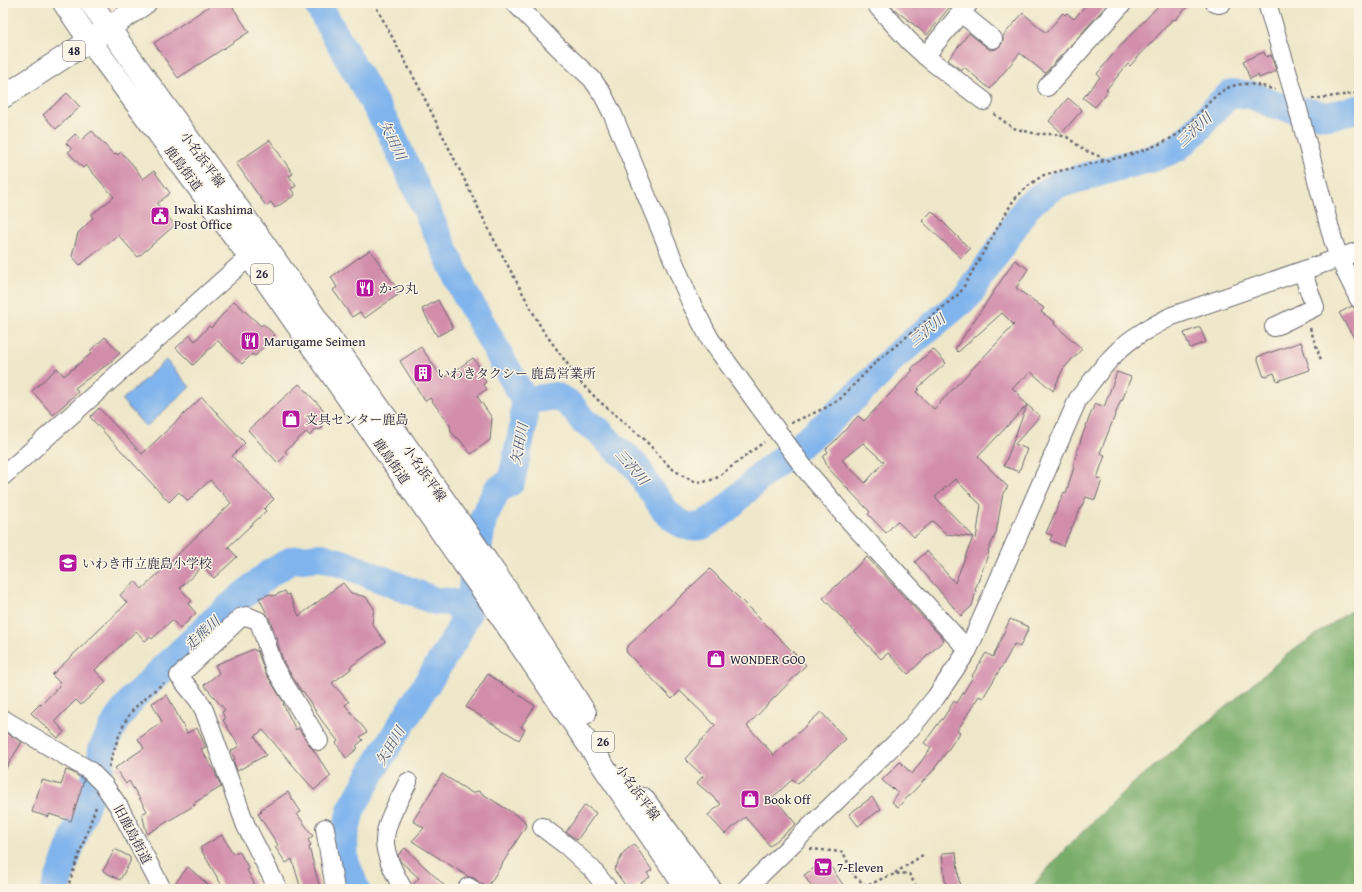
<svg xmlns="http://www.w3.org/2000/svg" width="1362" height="892" font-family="'Gentium Book Plus','Noto Serif JP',serif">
<rect width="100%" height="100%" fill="#fcf5e5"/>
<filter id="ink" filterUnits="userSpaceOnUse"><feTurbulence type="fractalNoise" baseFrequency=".025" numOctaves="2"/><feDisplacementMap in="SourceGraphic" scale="8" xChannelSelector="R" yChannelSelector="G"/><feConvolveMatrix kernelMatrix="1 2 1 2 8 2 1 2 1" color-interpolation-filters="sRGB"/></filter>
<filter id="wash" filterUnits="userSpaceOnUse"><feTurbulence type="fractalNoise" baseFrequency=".012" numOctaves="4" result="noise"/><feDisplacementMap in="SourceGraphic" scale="16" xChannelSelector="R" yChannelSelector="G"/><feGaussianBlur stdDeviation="0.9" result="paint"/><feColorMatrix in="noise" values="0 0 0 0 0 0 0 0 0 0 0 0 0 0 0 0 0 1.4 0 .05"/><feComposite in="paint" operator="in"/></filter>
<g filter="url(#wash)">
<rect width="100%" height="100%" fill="#eee7c9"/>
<!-- forest -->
<path fill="#78ac69" stroke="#4d6752" d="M1359,605V889H1030L1068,846L1128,788L1224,709L1285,656Z"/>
<!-- water -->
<path fill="#7fb4ed" stroke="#506b94" d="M166,360L190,387L146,427L122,400Z"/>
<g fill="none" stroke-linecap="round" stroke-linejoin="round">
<!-- river -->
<path stroke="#7fb4ed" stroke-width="28" d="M317,3L390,131L464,292L525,401L523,427L511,482L497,490L483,519L468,612L456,637L376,765L351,810L344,839L345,861L356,889
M525,401L555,396L567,402L575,410L584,422L597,429L615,448L627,457L638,469L646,483L667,513L680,523L690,527L702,526L722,513L761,476L826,424L878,375L893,358L968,296L1029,204L1057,185L1122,166L1151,159L1177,148L1196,131L1218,105L1232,93L1251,95L1275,105L1328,116L1359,109
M55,889L101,763L102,749L117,720L133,698L212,622L240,598L270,573L292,560L321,557L344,564L435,601L450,602L468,612"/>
</g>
<g id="blocks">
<!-- building -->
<path fill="#d28dab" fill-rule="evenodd" d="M214,3H230L249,32L178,78L154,43Z
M889,3H953L927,35L894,9Z
M1088,3H1109L1045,73L1020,53L990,89L964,67L961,70L948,60L969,33L990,50L996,49L1001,45L1003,41V36L1023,13L1046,33L1063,13L1065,15L1067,13L1074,19Z
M1161,3H1191L1175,20L1173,19L1130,66L1128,64L1106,90L1108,91L1095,107L1083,98L1100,77L1097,74L1115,52Z
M1264,52L1266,57L1271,55L1276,71L1259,78L1258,75L1250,79L1243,61Z
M67,93L80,107L56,129L43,115Z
M1068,98L1082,110L1062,133L1049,121Z
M92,131L114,155L116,153L118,155L121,152L133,165L143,179L154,171L170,193L157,204L175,225L138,257L118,235L80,265L72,256L78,233L93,218L91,215L114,197L86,165L83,168L68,152L72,149L66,143L75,134L81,140Z
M270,140L293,174L289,176L296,186L291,189L295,195L275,208L271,202L266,206L236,163Z
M932,211L970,249L961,258L922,221Z
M370,250L400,293L365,318L360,312L352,317L333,290L337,287L331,277Z
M1015,260L1028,269L1016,288L1044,308L1041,312L1055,322L1054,324L1082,349L1063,369L1053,391L1031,372L1012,388L1020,395L1018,397L1027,405L978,457L1008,487L1003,493L996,533L988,551L989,552L975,590L976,591L972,606L961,616L915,562L927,551L955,583L973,537L946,534L933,521L914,537L897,521L886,533L868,514L870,512L828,468L823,457L828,452L826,449L836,440L858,416L864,421L913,370L911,369L933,349L946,363L918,388L919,389L916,392L934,409L1014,325L1002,313L958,352L955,349ZM863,443L884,462L865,483L842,460ZM955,479L981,505L976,539L935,497Z
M438,300L453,328L437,336L422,309Z
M234,301L261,326L263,324L275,335L255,356L252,354L242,364L218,341L193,365L176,348L190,335L195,341L209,326L211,328Z
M1352,306L1356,309L1359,314V346L1339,313Z
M1200,327L1206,342L1190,348L1184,333Z
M105,337L120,353L108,364L75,388L78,392L53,415L32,391L57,368L64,376L92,353L90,351Z
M1301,342L1310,370L1277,381L1274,373L1264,377L1257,357Z
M421,347L443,379L473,358L480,368L478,370L486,382L483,384L487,389L477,396L492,418L490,440L471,454L459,439L456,437L451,432L450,425L430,398L425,401L400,361Z
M1117,372L1131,377L1122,401L1121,400L1102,448L1100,453L1105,455L1097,478L1102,480L1095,500L1086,497L1063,546L1050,540L1052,535L1046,533L1064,492L1066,493L1074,467L1073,466L1082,436L1095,403L1104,407Z
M299,384L323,409L322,429L314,430L310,436L306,432L285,451L287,454L278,463L248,430Z
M202,397L245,443L232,456L274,499L264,509L266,511L228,547L237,557L214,578L203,566L180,588L192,601L188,604L196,613L180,629L172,620L152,639L150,637L145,641L136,631L95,670L106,682L81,705L76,700L55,721L64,732L58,738L31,713L40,704L41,705L61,684L52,675L127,603L120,595L135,581L142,589L231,503L210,480L188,501L179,492L169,502L90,417L99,408L142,454Z
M1027,405L1040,416L1015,444L1027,449L1019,472L1004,466Z
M867,557L944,640L908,674L888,653L881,659L823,598Z
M710,569L806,665L747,726L774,755L821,712L846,739L797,784L793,779L773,797L796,824L770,846L745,817L725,834L708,815L721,804L697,783L703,776L685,759L715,725L680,691L672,699L627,653L626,648L632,642Z
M343,583L351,593L366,597L374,608L372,624L385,642L350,667L351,669L332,683L349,702L345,705L367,732L360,737L363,740L356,746L358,748L346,758L336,743L338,741L322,721L303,691L302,692L284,663L277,641H278L269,618L259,598L270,594L273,596L285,591L287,595L289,594L299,616Z
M1010,619L1029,627L1020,647L1014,644L1008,656L983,698L979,696L957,731L960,733L932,772L898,807L892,802L898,793L893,788L892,789L882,780L900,762L912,774L931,748L924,743L941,720H942L954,701L957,703L973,677L972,676L986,653L993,657Z
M254,649L255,651L257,650L265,672L284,703L283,704L296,730L298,728L331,776L314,790L263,730L255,736L266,755L237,771L233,760L235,759L231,751L239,746L223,720L225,719L222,712L225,710L204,685L219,673L215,665Z
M488,674L535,706L521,727L525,730L519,740L466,707Z
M167,695L187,733L197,728L206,747L201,749L215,772L221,787L194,803L195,805L147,834L142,814L147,811L129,781L126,784L115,768L144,748L138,739L162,722L152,703Z
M3,731L22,742L3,773Z
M66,770L72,772L84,780L71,821L49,814V817L32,812L42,780L61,785Z
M442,774L472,793L478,791L524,820L526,826L487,888L474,878L469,877L412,841L424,828L413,821Z
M288,792L301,812L297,814L313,836L308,840L311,845L309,847L320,889H301L292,859L286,863L275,847L278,845L258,814L262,812L260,810Z
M872,797L881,809L858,826L849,814Z
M585,805L596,813L577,840L566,832Z
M222,835L233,854L239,851L249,869L247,870L257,889H224L200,848Z
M634,844L652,870L647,873L650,877L632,889H628L614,870L624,852Z
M405,848L448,889H413V885L419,878L400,861L398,855Z
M115,849L130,857V862L120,880L103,871Z
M956,852L960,889H946L942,853Z
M826,860L846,889H813L804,875Z
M188,867L213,889H172V887Z"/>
</g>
</g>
<g filter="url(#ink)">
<use href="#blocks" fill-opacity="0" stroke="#69676d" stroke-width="1"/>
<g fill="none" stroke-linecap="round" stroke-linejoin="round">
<!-- minor casing -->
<g stroke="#69676d" stroke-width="20">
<path id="minor" d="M515,3L559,48L592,79L603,95L613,115L691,303L710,339L805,469L844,515L968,650
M876,3L879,8L909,41L930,60L984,101
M1215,3L1219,4L1222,3
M1267,3L1295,98L1333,240L1339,258L1359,299
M961,13L993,39
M925,56L969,3
M1047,87L1123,3
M1274,327L1315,307L1302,271
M3,476L259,248
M3,719L89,770L104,785L119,807L162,889
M542,827L567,846L591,868L608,889
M325,828L335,889
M278,889L246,826L204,710L199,701L179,676L240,618L247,616L259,621L274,667L319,741
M403,889C395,875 386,858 385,843C384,823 400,799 408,782
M467,889L468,887L471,889
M746,889L910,729L936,697L968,650L1078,399C1091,383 1103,365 1118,351C1133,336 1153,326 1172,316L1359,251"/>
</g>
<!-- major casing -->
<g stroke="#69676d" stroke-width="24">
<path id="major" d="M64,3L90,41L249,256L454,550L493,605L687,889
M91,3L264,244L472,540L506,589L585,713
M3,97L109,28L145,3
M643,799L710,889"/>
</g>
<!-- path -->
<path stroke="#69676d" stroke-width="2.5" stroke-dasharray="3 3" stroke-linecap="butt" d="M374,3L420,89L492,236L542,329L582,384L599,401L644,439L670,467L683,476L694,481L703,482L715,479L764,442
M1312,99L1359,93
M994,114L1013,128L1037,134H1054L1067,137L1084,150L1101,157L1104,161
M1310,328L1321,360
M791,423L825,408L840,399L877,361L960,293L1013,201C1023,190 1032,182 1044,175C1087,163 1134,159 1173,137C1195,125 1208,96 1230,87C1245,81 1261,85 1275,90
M109,767C114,750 119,732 128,717C136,704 152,692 164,683
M810,849L843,852L854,876L867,886C880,880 894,871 909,874L918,889
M895,873L923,855
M67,889L97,804"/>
<!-- minor -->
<use href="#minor" stroke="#fff" stroke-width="18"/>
<!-- major -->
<use href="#major" stroke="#fff" stroke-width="22"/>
</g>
</g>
<!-- icons -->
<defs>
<g id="civic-square" transform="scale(1)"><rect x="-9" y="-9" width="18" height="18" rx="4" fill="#b5179e" stroke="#fcf5e5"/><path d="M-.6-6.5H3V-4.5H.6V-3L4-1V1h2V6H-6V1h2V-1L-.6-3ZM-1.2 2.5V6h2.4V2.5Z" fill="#fff"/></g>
<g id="restaurant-square" transform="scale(1)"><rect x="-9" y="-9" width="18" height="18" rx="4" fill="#b5179e" stroke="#fcf5e5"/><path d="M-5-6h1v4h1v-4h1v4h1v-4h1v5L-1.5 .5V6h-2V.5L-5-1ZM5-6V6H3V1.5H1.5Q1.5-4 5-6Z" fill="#fff"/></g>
<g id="building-square" transform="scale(1)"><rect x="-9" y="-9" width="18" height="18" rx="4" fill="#b5179e" stroke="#fcf5e5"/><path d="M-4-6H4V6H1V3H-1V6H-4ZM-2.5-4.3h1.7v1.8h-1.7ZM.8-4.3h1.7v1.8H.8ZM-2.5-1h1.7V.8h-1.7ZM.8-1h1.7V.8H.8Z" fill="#fff"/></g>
<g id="shop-square" transform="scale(1)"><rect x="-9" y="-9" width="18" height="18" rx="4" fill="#b5179e" stroke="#fcf5e5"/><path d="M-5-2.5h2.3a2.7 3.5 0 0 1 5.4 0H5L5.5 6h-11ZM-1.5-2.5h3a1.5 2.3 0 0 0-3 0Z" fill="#fff"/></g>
<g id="school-square" transform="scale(1)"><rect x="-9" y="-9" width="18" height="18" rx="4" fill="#b5179e" stroke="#fcf5e5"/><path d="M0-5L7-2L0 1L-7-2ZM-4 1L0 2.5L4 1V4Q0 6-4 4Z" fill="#fff"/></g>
<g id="supermarket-square" transform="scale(1)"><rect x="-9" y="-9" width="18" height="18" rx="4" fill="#b5179e" stroke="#fcf5e5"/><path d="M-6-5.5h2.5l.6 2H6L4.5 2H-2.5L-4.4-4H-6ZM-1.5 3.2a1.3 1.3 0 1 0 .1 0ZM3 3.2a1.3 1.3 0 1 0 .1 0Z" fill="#fff"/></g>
</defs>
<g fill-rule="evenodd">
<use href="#civic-square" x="160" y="216"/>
<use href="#restaurant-square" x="365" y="288"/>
<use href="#restaurant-square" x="250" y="341"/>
<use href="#building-square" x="423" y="373"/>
<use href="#shop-square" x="291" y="419"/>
<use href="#school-square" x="68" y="563"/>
<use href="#shop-square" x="716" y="659"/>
<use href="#shop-square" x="750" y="799"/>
<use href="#supermarket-square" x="823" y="867"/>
</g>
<g text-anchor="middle" stroke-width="3" stroke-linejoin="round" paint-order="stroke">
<!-- shield labels -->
<g fill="#fcf5e5" stroke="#63616e" stroke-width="1">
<rect x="63" y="41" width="22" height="20" rx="3"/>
<rect x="251" y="264" width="22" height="20" rx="3"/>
<rect x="592" y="732" width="22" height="20" rx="3"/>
</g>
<g font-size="12" font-weight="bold" fill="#22223b">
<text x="74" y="55">48</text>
<text x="262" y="278">26</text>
<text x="603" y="746">26</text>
</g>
<!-- street labels -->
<g font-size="13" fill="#22223b" stroke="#fcf5e5">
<text transform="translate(203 159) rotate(54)" y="5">小名浜平線</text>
<text transform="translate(184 168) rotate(53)" y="5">鹿島街道</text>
<text transform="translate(392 461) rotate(55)" y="5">鹿島街道</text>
<text transform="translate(425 473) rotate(55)" y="5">小名浜平線</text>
<text transform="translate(638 792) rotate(54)" y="5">小名浜平線</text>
<text transform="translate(133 834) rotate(62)" y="5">旧鹿島街道</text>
</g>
<!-- poi labels -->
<g font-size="13" fill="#22223b" stroke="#fcf5e5" text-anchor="start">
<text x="174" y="214">Iwaki Kashima<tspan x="174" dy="15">Post Office</tspan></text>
<text x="379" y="293">かつ丸</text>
<text x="264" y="346">Marugame Seimen</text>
<text x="437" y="378">いわきタクシー 鹿島営業所</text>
<text x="305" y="424">文具センター鹿島</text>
<text x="82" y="568">いわき市立鹿島小学校</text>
<text x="730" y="664">WONDER GOO</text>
<text x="764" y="804">Book Off</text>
<text x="837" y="872">7-Eleven</text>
</g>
<!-- water labels -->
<g font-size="14" font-style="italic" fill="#435579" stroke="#fcf5e5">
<text transform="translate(1194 130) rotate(-43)" y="5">三沢川</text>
<text transform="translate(393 140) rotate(64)" y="5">矢田川</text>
<text transform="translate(927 330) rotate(-39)" y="5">三沢川</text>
<text transform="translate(519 444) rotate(-79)" y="5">矢田川</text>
<text transform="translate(632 467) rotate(49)" y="5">三沢川</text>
<text transform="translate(202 633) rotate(-43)" y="5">走熊川</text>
<text transform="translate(390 746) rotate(-59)" y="5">矢田川</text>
</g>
</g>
<!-- margin -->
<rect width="1362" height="892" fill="none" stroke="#fcf5e5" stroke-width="16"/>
</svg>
